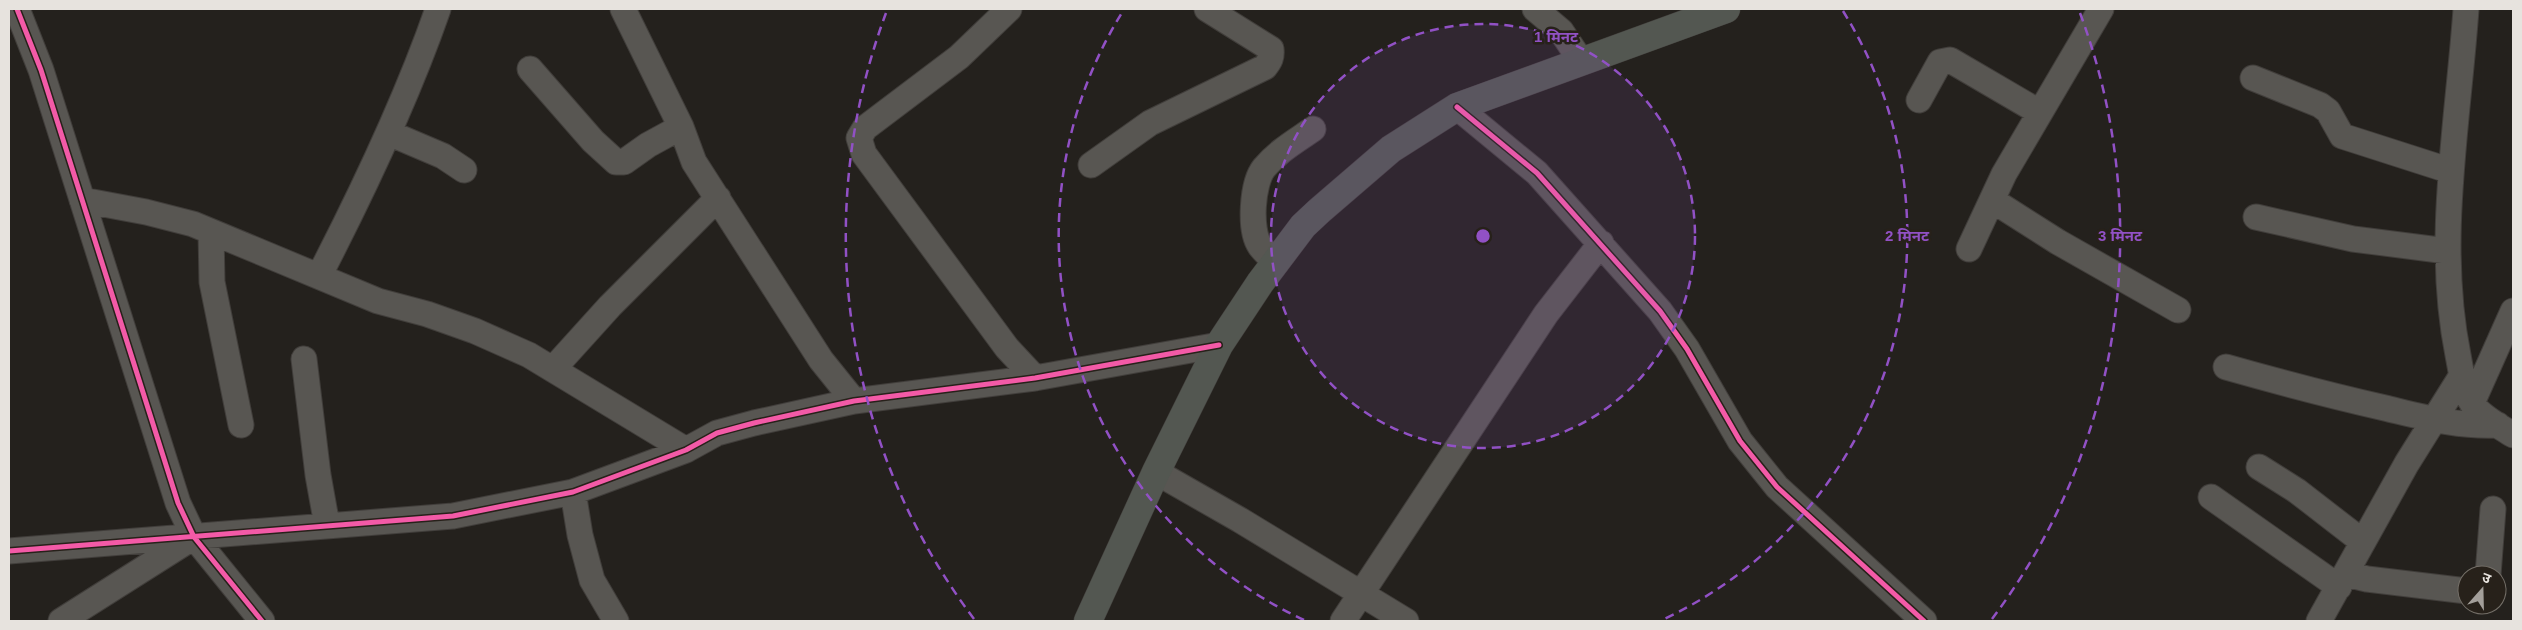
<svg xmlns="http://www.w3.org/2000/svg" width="2522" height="630" font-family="Arial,'Noto Sans Devanagari',sans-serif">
<rect width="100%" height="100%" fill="#24211d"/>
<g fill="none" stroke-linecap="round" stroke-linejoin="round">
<!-- minor casing -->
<g stroke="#413e3b" stroke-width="27">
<path id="minor" d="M17,9L41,70L178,503L194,537L262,621
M623,9L681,127L694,162L821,360L854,401
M1009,9L959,57L865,128L859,138L864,154L1007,348L1035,378
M1535,9L1561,31L1581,61
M2466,9C2458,124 2435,241 2458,355C2461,370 2463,390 2472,403C2480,417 2500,426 2513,435
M530,69L593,141L616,162H624L648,145L681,127
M2253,78L2320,105L2328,111L2342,136L2451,171
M1919,100L1940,62L1950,60L2039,112
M1457,107L1537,173L1660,311L1687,349L1740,441L1777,487L1924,621
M389,133L443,156L464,170
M1091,165L1150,123L1265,67C1270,61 1272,57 1271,49L1207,9
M82,200L146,212L193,224L378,301L427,314L475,331L529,355L686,450
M1992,200L2058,242L2178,310
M2256,217L2353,239L2447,251
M211,232L212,282L241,425
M1969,249L2004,174L2101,9
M1276,263C1271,257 1264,252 1260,246C1249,230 1252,183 1264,168C1278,151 1296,141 1313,129
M319,276C364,189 406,101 438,9
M304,359L318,475L327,525
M2226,367C2279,382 2332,396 2385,408C2423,417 2459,427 2498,425
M553,369L610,306L718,198
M2472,403L2513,311
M2259,467L2297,491L2363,542
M1156,472L1240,520L1406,621
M573,492L580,535L592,580L616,621
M2211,497L2339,587
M9,551L453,516L573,492L686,450L717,433L754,423L854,401L1035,378L1219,345
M2346,574L2367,579L2467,591
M2488,575L2493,509
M61,621L192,538
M1343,621L1546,314L1601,243
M2319,621L2407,463L2462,375"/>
</g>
<!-- major casing -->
<g stroke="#413e3b" stroke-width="29">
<path id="major" d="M1088,621L1156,472L1219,345L1260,283L1303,226L1319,211L1391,149L1457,107L1726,9"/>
</g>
<!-- minor -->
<use href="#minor" stroke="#585652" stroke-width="25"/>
<!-- major -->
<use href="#major" stroke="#535751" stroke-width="28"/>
<!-- cycleway casing -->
<g stroke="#27211a" stroke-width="8">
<path id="cycleway" d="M17,9L41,70L178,503L194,537L262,621
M1457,107L1537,173L1660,311L1687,349L1740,441L1777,487L1924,621
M9,551L453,516L573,492L686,450L717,433L754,423L854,401L1035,378L1219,345"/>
</g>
<!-- cycleway -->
<use href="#cycleway" stroke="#f35aa7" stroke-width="5"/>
</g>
<!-- distance rings -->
<circle cx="1483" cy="236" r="212" fill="#9151c5" fill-opacity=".12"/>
<g fill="none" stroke="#9151c5" stroke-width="2.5" stroke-dasharray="9 6">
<circle cx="1483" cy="236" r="212"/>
<path d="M1304 620A424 424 0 0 1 1123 11M1843 11A424 424 0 0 1 1662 620"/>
<path d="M974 619A637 637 0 0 1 886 13M2080 13A637 637 0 0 1 1992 619"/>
</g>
<circle cx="1483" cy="236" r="8" fill="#9151c5" stroke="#27211a" stroke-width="2.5"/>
<g font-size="15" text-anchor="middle" font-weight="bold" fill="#9151c5" stroke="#27211a" stroke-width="5" stroke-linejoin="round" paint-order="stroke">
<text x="1556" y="42">1 मिनट</text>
<text x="1907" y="241">2 मिनट</text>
<text x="2120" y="241">3 मिनट</text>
</g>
<!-- border -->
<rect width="2522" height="630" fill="none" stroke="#e7e3de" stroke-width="20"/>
<!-- north arrow -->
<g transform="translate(2482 590) rotate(20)"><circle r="24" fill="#27211a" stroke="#746f68"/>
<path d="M0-4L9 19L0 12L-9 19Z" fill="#a39f9a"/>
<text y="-8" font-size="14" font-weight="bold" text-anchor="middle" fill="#e7e3de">उ</text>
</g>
</svg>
